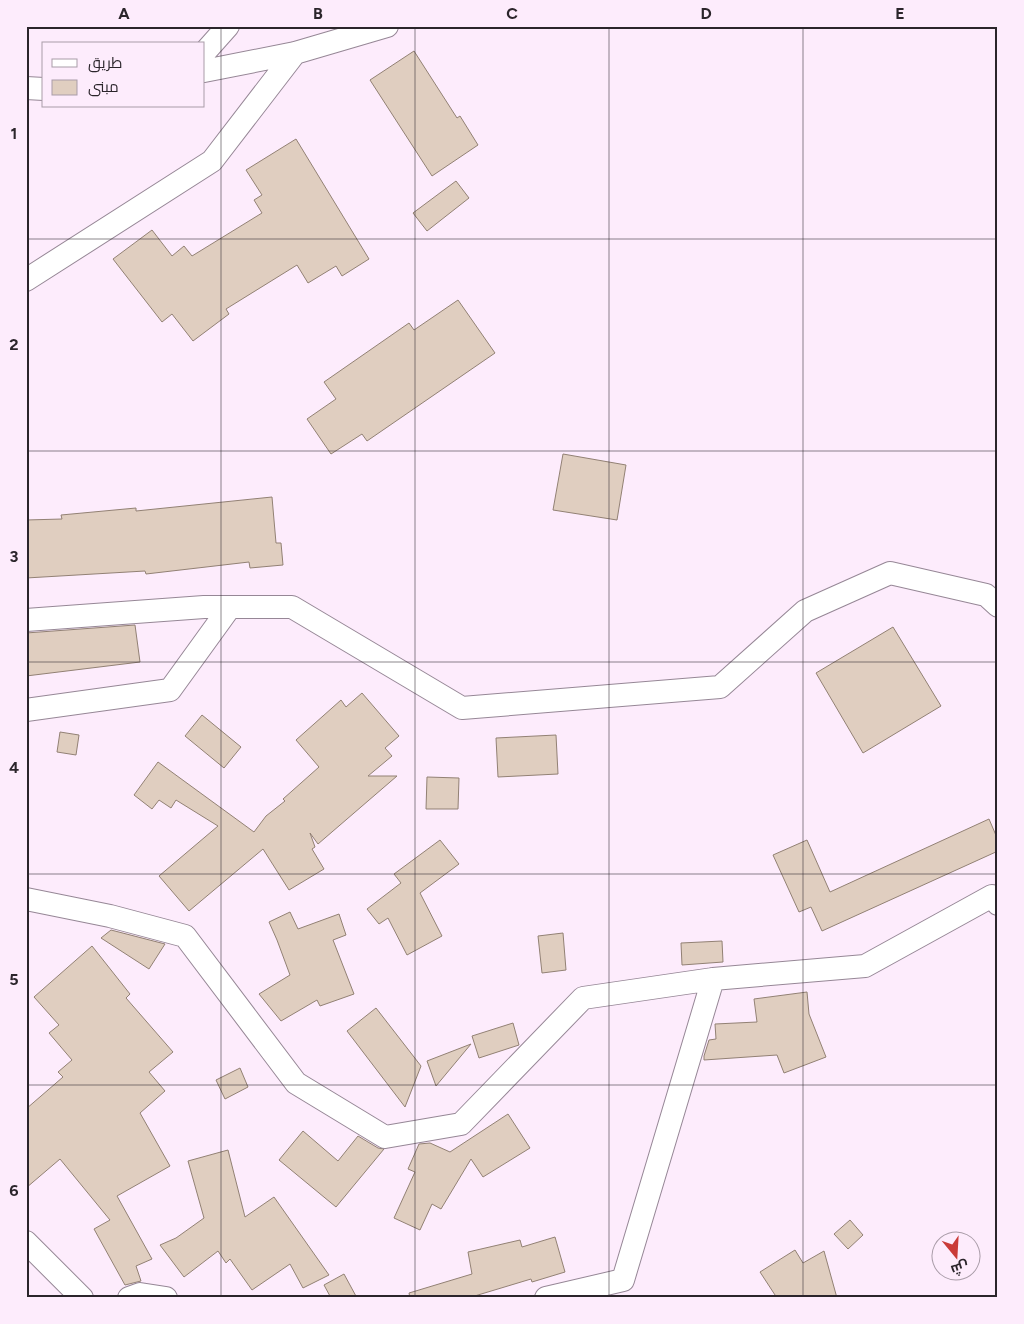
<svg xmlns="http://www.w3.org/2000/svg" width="1024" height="1324" font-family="Figtree,Cairo,sans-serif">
<rect width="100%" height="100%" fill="#fdecfc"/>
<!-- building -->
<path fill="#e0cec0" stroke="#928174" d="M414,51L457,118L460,116L478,145L432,176L370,80Z
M296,139L369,259L342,276L336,266L308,283L297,265L226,309L229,314L193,341L172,314L162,322L113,259L152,230L172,256L184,246L192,256L262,213L254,200L262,195L246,170Z
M456,181L469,198L427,231L413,213Z
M458,300L495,353L367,441L362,434L331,454L307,419L336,399L324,382L409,323L414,330Z
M563,454L626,465L617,520L553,510Z
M272,497L276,543H281L283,565L250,568L249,562L146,574L145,571L26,578V520L62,519L61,515L136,508V511Z
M135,625L140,662L26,676V633Z
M893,627L941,706L863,753L816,673Z
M362,693L399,736L385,748L392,756L368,776H397L318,844L310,833L315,847L312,849L324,869L289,890L263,849L189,911L159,876L218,826L176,800L171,808L159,800L152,809L134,795L158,762L254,832L266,816L285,801L283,799L319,767L296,740L341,700L346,707Z
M202,715L241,747L224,768L185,736Z
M60,732L79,735L76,755L57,752Z
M556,735L558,774L498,777L496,738Z
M427,777L459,778L458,809H426Z
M989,819L998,840V851L822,931L811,907L799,912L773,855L807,840L830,892Z
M440,840L459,864L420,893L442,936L407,955L388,918L379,924L367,909L401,883L394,874Z
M290,912L298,929L339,914L346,935L333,940L354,994L320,1006L317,1000L281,1021L259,994L290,975L277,940L269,922Z
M111,930L165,944L149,969L101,938Z
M563,933L566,970L542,973L538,936Z
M722,941L723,962L682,965L681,943Z
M92,946L130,994L126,998L173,1052L149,1072L165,1091L140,1113L170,1166L117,1196L152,1259L136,1266L141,1281L125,1285L94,1229L110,1220L60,1159L26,1188V1109L63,1077L58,1072L72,1060L49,1033L59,1025L34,997Z
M807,992L809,1014L826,1057L784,1073L777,1055L704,1060V1056L709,1040L716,1039L715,1024L757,1022L754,999Z
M376,1008L421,1066L405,1107L347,1031Z
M513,1023L519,1045L479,1058L472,1036Z
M471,1044L436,1086L427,1061Z
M240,1068L248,1087L225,1099L216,1080Z
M508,1114L530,1148L483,1177L471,1159L441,1209L432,1204L420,1230L394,1218L415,1172L408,1169L419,1144L430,1143L450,1152Z
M303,1131L338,1161L358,1136L378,1148L384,1149L336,1207L279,1160Z
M228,1150L245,1217L274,1197L329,1275L303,1288L290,1264L252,1290L230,1259L226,1263L218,1251L184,1277L160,1245L176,1238L204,1218L188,1161Z
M850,1220L863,1235L848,1249L834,1234Z
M555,1237L565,1272L532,1282L531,1279L468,1298H410L409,1293L472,1274L468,1252L520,1240L522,1247Z
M795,1250L803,1263L824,1251L837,1298H777L760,1272Z
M344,1274L357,1298H331L324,1285Z"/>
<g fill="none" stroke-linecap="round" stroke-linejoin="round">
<!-- street casing -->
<g stroke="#968796" stroke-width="24">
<path id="street" d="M204,53L228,26
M204,71L295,53L387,26
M26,88L44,89
M26,280L212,161L295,53
M26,620L204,607H292L462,708L720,687L805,611L890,573L986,595L998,606
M26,710L170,690L230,607
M26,899L110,916L185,936L296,1083L385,1137L461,1124L583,998L713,979L865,966L992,896L998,904
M26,1242L82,1298
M129,1298L140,1294L166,1298
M546,1298L623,1280L713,979"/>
</g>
<!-- street -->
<use href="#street" stroke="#fff" stroke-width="22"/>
</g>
<!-- grid -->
<path fill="none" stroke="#2b252b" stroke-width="1" stroke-opacity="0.55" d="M221,26V1298M415,26V1298M609,26V1298M803,26V1298M26,239H998M26,451H998M26,662H998M26,874H998M26,1085H998"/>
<!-- border -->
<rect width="1024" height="1324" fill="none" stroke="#fdecfc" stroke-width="55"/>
<!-- legend -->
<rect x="42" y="42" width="162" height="65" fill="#fdecfc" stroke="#a99ca8"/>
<rect x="52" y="59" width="25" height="8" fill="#ffffff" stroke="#a99ca8"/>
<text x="88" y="68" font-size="15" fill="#2b252b">طريق</text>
<rect x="52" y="80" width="25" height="15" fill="#e0cec0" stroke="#a99ca8"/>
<text x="88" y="92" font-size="15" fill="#2b252b">مبنى</text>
<!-- north arrow -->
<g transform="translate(956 1256) rotate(162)"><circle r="24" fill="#fdecfc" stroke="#a99ca8"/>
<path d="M0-4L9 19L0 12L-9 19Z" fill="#ca3b38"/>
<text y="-8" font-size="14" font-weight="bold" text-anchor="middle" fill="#2b252b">ش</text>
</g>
<rect x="28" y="28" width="968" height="1268" fill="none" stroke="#2b252b" stroke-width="2"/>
<g font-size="16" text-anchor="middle" font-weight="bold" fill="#2b252b">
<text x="124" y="19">A</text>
<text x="318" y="19">B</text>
<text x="512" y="19">C</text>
<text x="706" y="19">D</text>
<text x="900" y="19">E</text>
<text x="14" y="139">1</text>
<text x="14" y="350">2</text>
<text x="14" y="562">3</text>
<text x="14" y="773">4</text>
<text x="14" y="985">5</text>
<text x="14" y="1196">6</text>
</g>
</svg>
